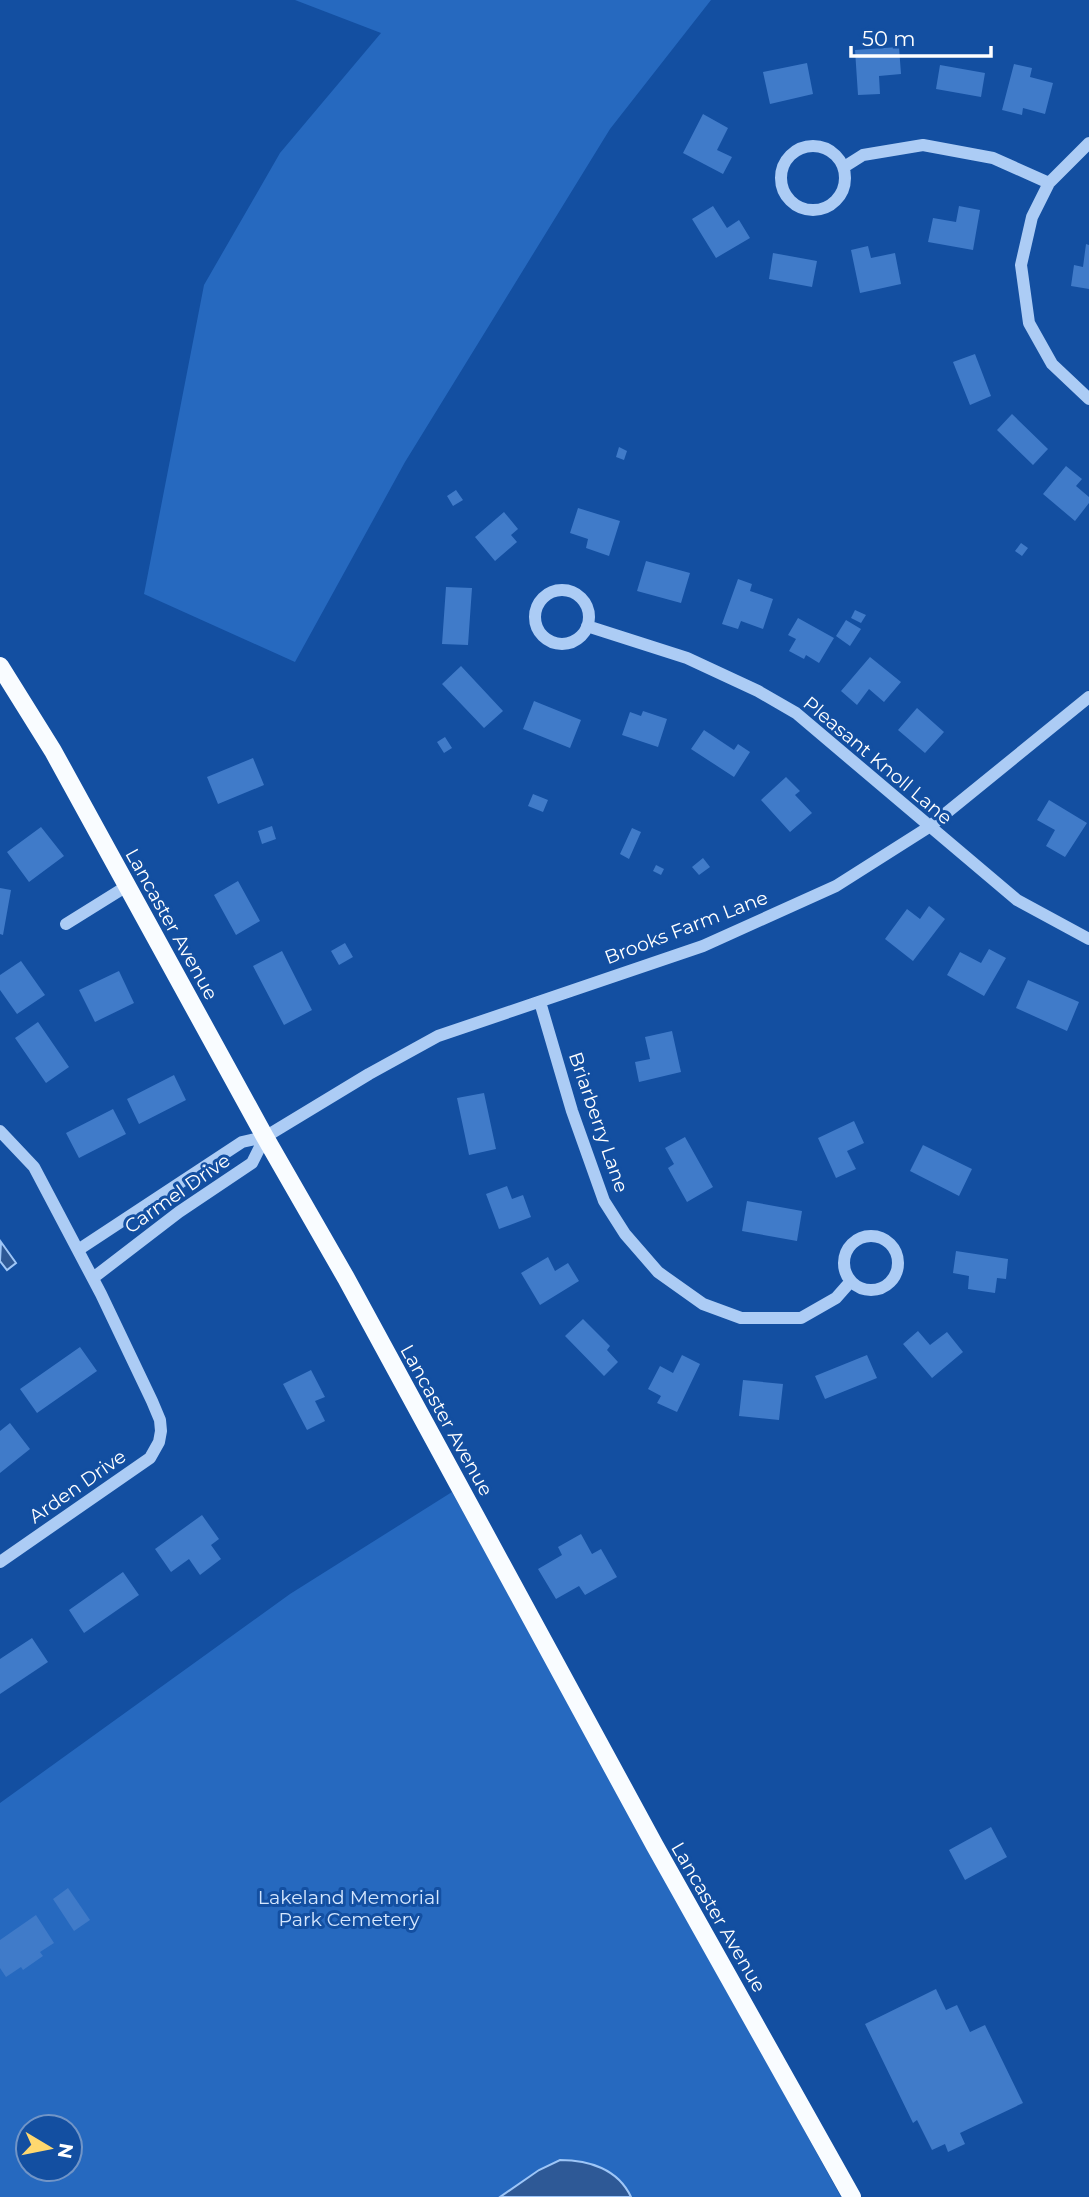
<svg xmlns="http://www.w3.org/2000/svg" width="1089" height="2197" font-family="Montserrat,sans-serif">
<rect width="100%" height="100%" fill="#134fa1"/>
<!-- green -->
<path fill="#2669bf" fill-rule="evenodd" d="M295,0H711L610,129L405,462L295,662L144,594L204,285L280,153L381,33Z
M452,1492L841,2197H0V1803L290,1594ZM28,2127H70V2169H28Z"/>
<!-- water -->
<path fill="#2e5996" stroke="#9ec6f7" stroke-width="2" d="M1,1242L16,1263L7,1270L0,1261Z
M560,2160C589,2160 618,2169 631,2197H500L539,2170Z"/>
<!-- building -->
<path fill="#407bc9" d="M899,47L901,74L879,76L880,94L858,95L855,50Z
M807,63L813,94L770,104L763,72Z
M1014,64L1032,68L1030,77L1053,83L1045,114L1023,108L1022,115L1002,110Z
M940,65L985,73L981,97L936,89Z
M703,114L728,128L717,150L732,157L723,174L683,153Z
M713,206L727,228L739,220L750,238L716,258L692,219Z
M959,206L980,210L973,250L928,242L933,218L956,222Z
M1086,244L1089,245V289L1071,286L1074,265L1083,267Z
M868,246L871,258L895,253L901,284L860,293L851,250Z
M773,253L817,261L812,287L769,279Z
M975,354L991,396L970,405L953,362Z
M1012,414L1048,449L1033,465L997,430Z
M619,447L627,451L624,460L616,457Z
M1066,466L1082,479L1076,486L1089,497V503L1075,521L1043,494Z
M456,490L463,500L453,506L447,496Z
M578,508L620,521L609,556L586,548L588,539L570,533Z
M504,512L518,529L511,535L517,542L495,561L475,537Z
M1021,543L1028,548L1022,556L1015,551Z
M646,561L690,573L681,603L637,591Z
M738,579L752,584L750,591L773,599L763,629L741,621L738,629L722,624Z
M446,587L472,588L468,645L442,644Z
M855,610L866,615L861,623L851,618Z
M798,618L834,638L819,663L806,655L804,659L789,651L796,639L788,635Z
M846,620L861,629L850,646L836,636Z
M870,657L901,682L884,702L869,689L857,705L841,691Z
M461,666L503,711L484,728L442,684Z
M534,701L581,720L570,748L523,729Z
M917,708L944,732L925,753L898,730Z
M643,711L667,719L658,747L622,735L630,712L641,716Z
M704,730L734,750L738,744L750,752L734,777L691,749Z
M445,737L452,748L444,753L437,742Z
M253,758L264,785L218,804L207,777Z
M786,777L800,791L795,795L812,813L790,832L761,800Z
M533,794L548,800L543,812L528,806Z
M1049,800L1087,823L1065,857L1046,846L1055,830L1037,820Z
M272,826L276,839L262,844L258,831Z
M41,827L64,856L29,882L7,852Z
M632,828L641,832L629,859L620,854Z
M703,858L710,867L699,875L692,867Z
M656,865L664,869L661,875L653,871Z
M238,881L260,921L236,935L214,895Z
M0,888L11,890L3,935L0,934Z
M929,906L945,919L913,961L885,939L907,909L920,919Z
M345,943L353,957L339,965L331,951Z
M989,949L1006,958L984,996L947,975L960,952L981,963Z
M282,951L312,1010L284,1025L253,966Z
M21,961L45,995L17,1014L0,990V975Z
M119,971L134,1003L95,1022L79,990Z
M1028,980L1079,1002L1067,1031L1016,1008Z
M38,1022L69,1067L46,1083L15,1038Z
M672,1031L681,1072L639,1082L635,1062L650,1059L645,1037Z
M174,1075L186,1100L139,1124L127,1099Z
M484,1093L496,1149L469,1155L457,1098Z
M113,1109L126,1134L79,1158L66,1133Z
M854,1121L864,1143L847,1151L856,1169L836,1178L818,1138Z
M685,1137L713,1187L687,1202L668,1168L674,1164L665,1148Z
M923,1145L972,1169L959,1196L910,1171Z
M507,1186L512,1199L523,1195L531,1217L499,1229L486,1194Z
M747,1201L802,1211L797,1241L742,1231Z
M956,1251L1008,1259L1006,1279L997,1278L995,1293L968,1289L969,1276L953,1273Z
M548,1257L555,1271L568,1263L579,1281L540,1305L521,1273Z
M583,1319L610,1346L607,1350L618,1362L604,1376L565,1336Z
M918,1331L930,1345L947,1332L963,1352L932,1378L903,1344Z
M80,1347L97,1371L37,1413L20,1389Z
M682,1355L700,1364L677,1412L657,1403L661,1396L648,1389L660,1366L673,1373Z
M867,1355L877,1378L825,1399L815,1376Z
M311,1370L325,1397L315,1401L325,1421L307,1430L283,1384Z
M743,1380L783,1384L779,1420L739,1416Z
M10,1423L30,1449L0,1473V1431Z
M202,1515L219,1539L211,1545L221,1559L200,1575L189,1559L171,1572L155,1549Z
M581,1534L592,1554L601,1549L617,1577L585,1595L579,1586L556,1599L538,1569L562,1555L558,1547Z
M123,1572L139,1595L84,1633L69,1610Z
M32,1638L48,1662L0,1694V1659Z
M991,1827L1007,1857L965,1880L949,1850Z
M68,1888L90,1920L74,1931L53,1899Z
M36,1915L54,1943L40,1952L43,1956L23,1970L21,1967L6,1977L0,1968V1940Z
M936,1989L946,2010L957,2005L970,2032L985,2025L1023,2103L960,2133L965,2144L948,2152L945,2144L932,2150L917,2120L913,2123L865,2024Z"/>
<g fill="none" stroke-linecap="round" stroke-linejoin="round">
<!-- minor -->
<path stroke="#acccf5" stroke-width="12" d="M1089,143L1049,183L1032,217L1021,265L1029,323L1052,364L1089,399
M781 178a32 32 0 1 1 64 0a32 32 0 1 1-64 0Z
M844,167L863,155L923,145L993,158L1049,183
M535 617a27 27 0 1 1 54 0a27 27 0 1 1-54 0Z
M587,626L687,658L758,691L796,713L1017,900L1089,939
M66,924L127,886
M540,1002L572,1111L604,1201L625,1234L658,1272L703,1304L741,1318H801L836,1298L851,1281
M0,1131L34,1167L101,1294L152,1401L160,1420L161,1431L159,1442L150,1458L0,1562
M844 1263a27 27 0 1 1 54 0a27 27 0 1 1-54 0Z
M78,1250L242,1142L265,1137L369,1074L438,1036L703,946L836,886L929,827L1089,697
M93,1278L179,1212L252,1163L265,1137"/>
<!-- major -->
<path stroke="#f9fcff" stroke-width="18" d="M0,666L53,751L265,1137L346,1278L655,1846L852,2197"/>
</g>
<g text-anchor="middle" stroke-width="6" stroke-linejoin="round" paint-order="stroke">
<!-- street labels -->
<g font-size="19" fill="#fff" stroke="#134fa1">
<text transform="translate(878 760) rotate(40)" y="7">Pleasant Knoll Lane</text>
<text transform="translate(172 924) rotate(61)" y="7">Lancaster Avenue</text>
<text transform="translate(686 927) rotate(-21)" y="7">Brooks Farm Lane</text>
<text transform="translate(599 1122) rotate(71)" y="7">Briarberry Lane</text>
<text transform="translate(177 1193) rotate(-35)" y="7">Carmel Drive</text>
<text transform="translate(447 1420) rotate(61)" y="7">Lancaster Avenue</text>
<text transform="translate(77 1486) rotate(-35)" y="7">Arden Drive</text>
<text transform="translate(719 1917) rotate(60)" y="7">Lancaster Avenue</text>
</g>
<!-- park labels -->
<g font-size="19" fill="#d5e7fe" stroke="#134fa1">
<text x="349" y="1904">Lakeland Memorial<tspan x="349" dy="22">Park Cemetery</tspan></text>
</g>
</g>
<!-- north arrow -->
<g transform="translate(49 2148) rotate(100)"><circle r="33" fill="#134fa1" stroke="#7195c7" stroke-width="2"/>
<path d="M0-5L12 26L0 18L-12 26Z" fill="#ffd86f"/>
<text y="-10" font-size="19" font-weight="bold" text-anchor="middle" fill="#ffffff">N</text>
</g>
<!-- scale -->
<path d="M851 46v10h140v-10" fill="none" stroke="#ffffff" stroke-width="3.5"/>
<text x="862" y="46" font-size="21" fill="#ffffff" stroke="#134fa1" stroke-width="5" paint-order="stroke">50 m</text>
</svg>
